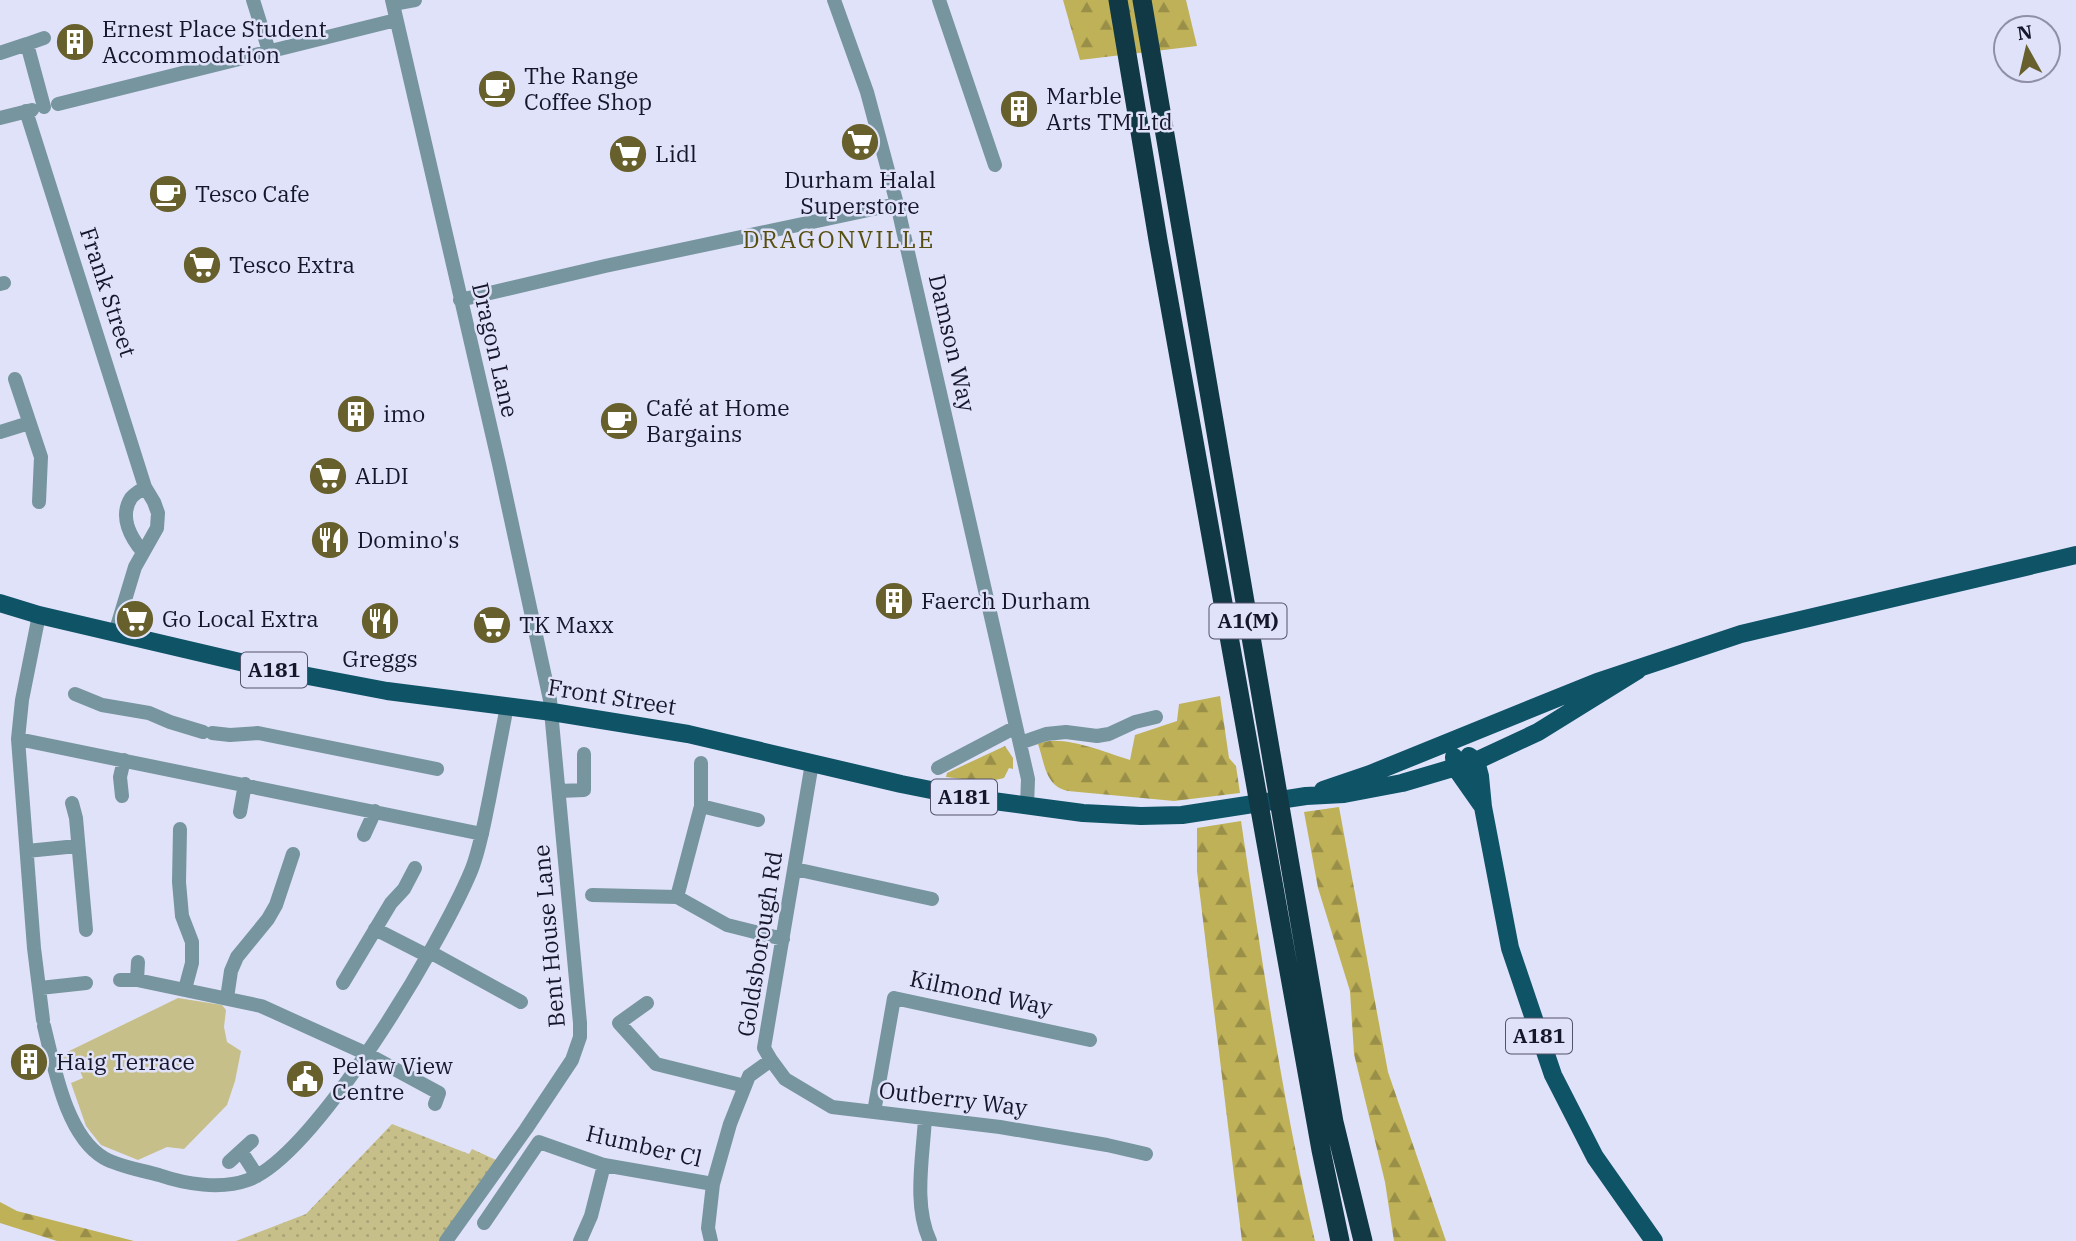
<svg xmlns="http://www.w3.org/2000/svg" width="2076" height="1241" font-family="'IBM Plex Serif',serif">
<defs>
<pattern id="grass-dots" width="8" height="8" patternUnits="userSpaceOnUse" patternTransform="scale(1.75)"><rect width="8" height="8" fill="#c7bf89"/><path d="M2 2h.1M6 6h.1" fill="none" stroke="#aaa376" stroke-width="1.8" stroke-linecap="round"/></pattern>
<pattern id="forest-firs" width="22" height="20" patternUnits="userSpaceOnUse" patternTransform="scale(1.75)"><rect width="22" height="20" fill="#bfb157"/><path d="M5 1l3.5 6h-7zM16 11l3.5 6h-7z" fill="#9a8f48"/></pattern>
</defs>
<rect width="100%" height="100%" fill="#e0e2fa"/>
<!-- grass -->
<path fill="url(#grass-dots)" d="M392,1124L469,1154L472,1149L496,1160L440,1241H236L306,1214Z"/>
<!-- forest -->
<path fill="url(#forest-firs)" d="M1063,0H1186L1197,46L1080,60Z
M1220,696L1229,758L1236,766L1240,793L1174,801L1068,791C1045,786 1045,764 1038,744C1060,733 1107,753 1130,760L1135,735L1177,721L1179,704Z
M1005,746L1013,758V769L1009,768L1004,778L987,782L946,777L947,773Z
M1339,807L1388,1072L1446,1241H1394L1385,1182L1354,1054L1350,991L1318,888L1304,812Z
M1241,821C1262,962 1283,1103 1315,1241H1242L1197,871V828Z
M0,1202L17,1211L134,1241H57L0,1223Z"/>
<!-- green -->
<path fill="#c7bf89" d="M178,998L222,1005L226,1010L224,1027L227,1042L241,1051L235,1081L227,1105L184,1149L167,1147L138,1160L101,1145L86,1126L71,1083L83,1078L76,1062H63L61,1055Z"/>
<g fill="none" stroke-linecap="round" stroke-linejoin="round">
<!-- minor -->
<path stroke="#77959f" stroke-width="14" d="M253,0L269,51
M392,0L499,464L550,700L580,1023V1037L572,1060L526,1129L446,1241
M834,0L867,92L897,204L1028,779L1027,806
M939,0L995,165
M393,4L415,0
M27,44L44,38
M0,53L27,44L44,107
M58,104L396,20
M26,111L145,487L154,502L158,513L157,528L135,567L115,633
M0,118L32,110
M0,284L4,283
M460,300L605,266L897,204
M15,379L41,457L39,502
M0,432L29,423
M143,552C131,538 119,517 131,498C134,494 141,490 145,487
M39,615L22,700L18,739L34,948L43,1020
M75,694L102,705L149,713L170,722L203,732
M212,733L230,735L258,733L437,769
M18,739L482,834
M1020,743L1046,734L1066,732L1097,736L1109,734L1135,722L1156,717
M701,763V806
M938,768L1016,727
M559,791L584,790V754
M122,796L120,777L124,760
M72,803L76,818L86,930
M240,812L245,784
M180,829L179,882L182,916L192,942V963L185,989
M364,835L375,811
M27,851L77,846
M795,869L932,899
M592,895L677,897L727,925L783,939
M677,897L701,806L758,820
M375,929L428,956
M430,952L521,1002
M120,980H137L261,1006L365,1053L439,1093L435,1104
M137,980L138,962
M343,983L391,903L404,889L415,868
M40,988L86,983
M227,998L231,971L237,957L268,919L276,905L293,854
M647,1003L619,1023L656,1064L745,1086
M44,1026C54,1066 66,1136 104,1158C120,1167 142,1170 159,1175C185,1184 221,1190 248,1180C316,1155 442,941 471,871C480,849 484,823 489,800C495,769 501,737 507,706
M771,1060L785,1079L832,1107L1000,1127L1107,1145L1146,1154
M874,1112L894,998L1090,1040
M925,1118C923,1157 913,1205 930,1241
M241,1151L257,1176
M229,1162L252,1141
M484,1223L539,1142L604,1165L713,1184
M580,1241L591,1216L604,1165
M711,1241L708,1228L713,1184L730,1124L749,1076L771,1060L764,1048L812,763"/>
<!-- major -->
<path stroke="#0f5366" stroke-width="18" d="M0,603L39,615L266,668L387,691L552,712L688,734L901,784L971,798L1083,813L1141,816L1182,815L1306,796L1344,794L1402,783L1476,761L1538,732L1638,670
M1469,756L1476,761L1480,776L1483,807L1510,948L1553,1075L1595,1157L1654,1241
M1454,757L1455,767L1481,804
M1323,790L1370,774L1597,682L1741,634L2076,555"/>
<!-- highway -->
<path stroke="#103945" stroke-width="19" d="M1118,0L1158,240L1321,1150L1340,1241
M1142,0L1334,1122L1363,1241"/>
</g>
<!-- icons -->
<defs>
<g id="building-disc" transform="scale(2.0125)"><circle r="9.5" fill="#67602c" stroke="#e0e2fa"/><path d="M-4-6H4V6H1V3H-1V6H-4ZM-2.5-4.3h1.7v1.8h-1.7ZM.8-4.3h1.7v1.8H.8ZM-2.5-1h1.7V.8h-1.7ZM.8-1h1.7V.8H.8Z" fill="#fff"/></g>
<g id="cafe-disc" transform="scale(2.0125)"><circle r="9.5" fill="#67602c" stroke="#e0e2fa"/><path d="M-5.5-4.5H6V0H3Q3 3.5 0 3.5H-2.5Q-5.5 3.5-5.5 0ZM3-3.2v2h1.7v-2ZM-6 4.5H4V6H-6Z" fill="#fff"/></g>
<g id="supermarket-disc" transform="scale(2.0125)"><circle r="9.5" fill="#67602c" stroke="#e0e2fa"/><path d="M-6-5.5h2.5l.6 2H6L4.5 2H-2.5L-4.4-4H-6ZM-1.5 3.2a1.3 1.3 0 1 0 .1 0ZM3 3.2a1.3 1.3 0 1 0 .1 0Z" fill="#fff"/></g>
<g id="restaurant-disc" transform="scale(2.0125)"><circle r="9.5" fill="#67602c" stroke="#e0e2fa"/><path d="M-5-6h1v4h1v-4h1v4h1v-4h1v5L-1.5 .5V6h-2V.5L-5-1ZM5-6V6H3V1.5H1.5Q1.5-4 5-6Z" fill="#fff"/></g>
<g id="civic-disc" transform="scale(2.0125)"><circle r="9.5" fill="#67602c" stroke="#e0e2fa"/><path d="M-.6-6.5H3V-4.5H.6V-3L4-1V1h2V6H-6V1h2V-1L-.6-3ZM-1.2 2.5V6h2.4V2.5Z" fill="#fff"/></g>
</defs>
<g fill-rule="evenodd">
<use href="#building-disc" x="75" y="42"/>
<use href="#cafe-disc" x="497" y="89"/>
<use href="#building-disc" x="1019" y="109"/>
<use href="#supermarket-disc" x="860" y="142"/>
<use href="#supermarket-disc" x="628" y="154"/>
<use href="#cafe-disc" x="168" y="194"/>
<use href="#supermarket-disc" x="202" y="265"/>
<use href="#building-disc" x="356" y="414"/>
<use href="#cafe-disc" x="619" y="421"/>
<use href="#supermarket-disc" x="328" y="476"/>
<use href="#restaurant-disc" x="330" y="540"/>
<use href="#building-disc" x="894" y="601"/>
<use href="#supermarket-disc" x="135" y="619"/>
<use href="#restaurant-disc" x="380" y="621"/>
<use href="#supermarket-disc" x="492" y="625"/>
<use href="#building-disc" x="29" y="1062"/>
<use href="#civic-disc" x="305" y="1079"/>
</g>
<g text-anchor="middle" stroke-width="5" stroke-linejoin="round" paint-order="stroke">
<!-- shield labels -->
<g fill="#e0e2fa" stroke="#535369" stroke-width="2">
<rect x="1209.5" y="603.5" width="77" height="35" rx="5"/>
<rect x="241" y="652.5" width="66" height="35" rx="5"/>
<rect x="931" y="779.5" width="66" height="35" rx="5"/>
<rect x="1506" y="1018.5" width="66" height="35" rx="5"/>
</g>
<g font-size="21" font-weight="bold" fill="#16162b">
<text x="1248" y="628">A1(M)</text>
<text x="274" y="677">A181</text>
<text x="964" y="804">A181</text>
<text x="1539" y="1043">A181</text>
</g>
<!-- poi labels -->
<g font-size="23" fill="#16162b" stroke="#e0e2fa" text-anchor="start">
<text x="102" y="37">Ernest Place Student<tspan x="102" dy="26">Accommodation</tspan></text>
<text x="524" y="84">The Range<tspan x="524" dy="26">Coffee Shop</tspan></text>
<text x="1046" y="104">Marble<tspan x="1046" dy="26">Arts TM Ltd</tspan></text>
<text x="655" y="162">Lidl</text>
<text x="860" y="188" text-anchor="middle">Durham Halal<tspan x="860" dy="26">Superstore</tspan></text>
<text x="195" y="202">Tesco Cafe</text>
<text x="229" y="273">Tesco Extra</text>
<text x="646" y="416">Café at Home<tspan x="646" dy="26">Bargains</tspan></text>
<text x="383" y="422">imo</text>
<text x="355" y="484">ALDI</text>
<text x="357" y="548">Domino's</text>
<text x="921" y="609">Faerch Durham</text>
<text x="162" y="627">Go Local Extra</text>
<text x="519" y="633">TK Maxx</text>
<text x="380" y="667" text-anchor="middle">Greggs</text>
<text x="56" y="1070">Haig Terrace</text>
<text x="332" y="1074">Pelaw View<tspan x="332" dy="26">Centre</tspan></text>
</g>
<!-- street labels -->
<g font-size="23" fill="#16162b" stroke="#e0e2fa">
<text transform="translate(108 292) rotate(72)" y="8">Frank Street</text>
<text transform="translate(952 343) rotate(77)" y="8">Damson Way</text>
<text transform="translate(495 350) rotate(77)" y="8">Dragon Lane</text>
<text transform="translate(612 697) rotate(9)" y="8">Front Street</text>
<text transform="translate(549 936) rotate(-95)" y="8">Bent House Lane</text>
<text transform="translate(760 944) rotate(-81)" y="8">Goldsborough Rd</text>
<text transform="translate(981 993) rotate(12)" y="8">Kilmond Way</text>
<text transform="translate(953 1099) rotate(7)" y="8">Outberry Way</text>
<text transform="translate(644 1146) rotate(13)" y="8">Humber Cl</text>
</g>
<!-- neighbourhood labels -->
<g font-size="24" letter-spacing="2" fill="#574f10" stroke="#e0e2fa">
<text x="839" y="248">DRAGONVILLE</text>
</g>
</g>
<!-- north arrow -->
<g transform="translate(2027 49) rotate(352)"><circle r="33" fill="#e0e2fa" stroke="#8f90a7" stroke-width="2"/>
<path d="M0-5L12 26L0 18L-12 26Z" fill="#67602c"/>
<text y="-10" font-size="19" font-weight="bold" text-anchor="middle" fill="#16162b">N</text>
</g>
</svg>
